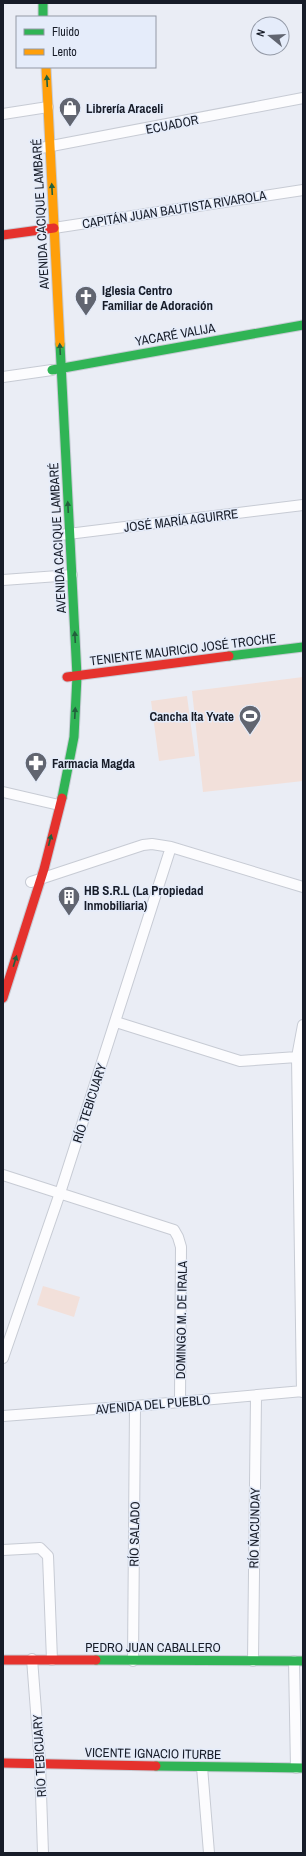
<svg xmlns="http://www.w3.org/2000/svg" width="306" height="1856" font-family="'Archivo Narrow',sans-serif">
<rect width="100%" height="100%" fill="#eaedf5"/>
<!-- green -->
<path fill="#f2e0da" d="M303,677V781L203,792L192,691Z
M187,696L195,756L159,761L151,701Z
M43,1286L80,1297L74,1317L37,1305Z"/>
<g fill="none" stroke-linecap="round" stroke-linejoin="round">
<!-- street casing -->
<g stroke="#c7cbd4" stroke-width="12">
<path id="street" d="M3,114L48,107
M41,148L303,98
M54,228L303,190
M3,377L52,370
M60,535L303,505
M3,580L72,575
M3,792L59,805
M31,882L143,845L152,844L171,847L303,887
M116,1022L240,1061L297,1057
M3,1175L174,1230L178,1237L181,1247L180,1402
M3,1358L60,1193L171,847
M302,1392L297,1057L303,1025
M3,1416L135,1406L303,1391
M3,1550L40,1548L48,1556L52,1660
M32,1659L40,1763L43,1853
M133,1661L135,1406
M253,1661L256,1396
M294,1661L296,1768
M202,1767L209,1853"/>
</g>
<!-- fast casing -->
<g stroke="#c7cbd4" stroke-width="11">
<path id="fast" d="M43,3V17
M60,344L77,676L74,737L62,798
M52,370L303,325
M229,656L303,647
M96,1660L303,1661
M156,1766L303,1768"/>
</g>
<!-- slow casing -->
<g stroke="#c7cbd4" stroke-width="11">
<path id="slow" d="M46,67L60,344"/>
</g>
<!-- jam casing -->
<g stroke="#c7cbd4" stroke-width="11">
<path id="jam" d="M3,235L54,228
M67,677L229,656
M3,998L44,869L62,798
M3,1660H96
M3,1763L156,1766"/>
</g>
<!-- street -->
<use href="#street" stroke="#fcfcfe" stroke-width="10"/>
<!-- fast -->
<use href="#fast" stroke="#30b455" stroke-width="9"/>
<!-- slow -->
<use href="#slow" stroke="#ff9f0a" stroke-width="9"/>
<!-- jam -->
<use href="#jam" stroke="#e5322d" stroke-width="9"/>
</g>
<!-- one-way arrows -->
<defs><path id="oneway-solid" d="M-6-.8H1V-3.2L6.5 0L1 3.2V.8H-6Z"/></defs>
<g fill="#22603c">
<use href="#oneway-solid" transform="translate(47 81) rotate(-93)"/>
<use href="#oneway-solid" transform="translate(52 189) rotate(-93)"/>
<use href="#oneway-solid" transform="translate(60 349) rotate(-93)"/>
<use href="#oneway-solid" transform="translate(68 507) rotate(-93)"/>
<use href="#oneway-solid" transform="translate(75 637) rotate(-93)"/>
<use href="#oneway-solid" transform="translate(75 713) rotate(-87)"/>
<use href="#oneway-solid" transform="translate(50 840) rotate(-76)"/>
<use href="#oneway-solid" transform="translate(15 961) rotate(-73)"/>
</g>
<!-- icons -->
<defs>
<g id="shop-pin" transform="scale(1.15)"><path d="M0 17L-7.5 6A9.5 9.5 0 1 1 7.5 6Z" fill="#616570" stroke="#e5ecfa"/><path d="M-5-2.5h2.3a2.7 3.5 0 0 1 5.4 0H5L5.5 6h-11ZM-1.5-2.5h3a1.5 2.3 0 0 0-3 0Z" fill="#fff"/></g>
<g id="church-pin" transform="scale(1.15)"><path d="M0 17L-7.5 6A9.5 9.5 0 1 1 7.5 6Z" fill="#616570" stroke="#e5ecfa"/><path d="M-1.2-6h2.4v3.5h3.3v2.4h-3.3V6h-2.4V-.1h-3.3v-2.4h3.3Z" fill="#fff"/></g>
<g id="stadium-pin" transform="scale(1.15)"><path d="M0 17L-7.5 6A9.5 9.5 0 1 1 7.5 6Z" fill="#616570" stroke="#e5ecfa"/><path d="M0-5a6.5 5 0 1 0 0 10a6.5 5 0 1 0 0-10ZM-3.5-1.8h7v3.6h-7Z" fill="#fff"/></g>
<g id="pharmacy-pin" transform="scale(1.15)"><path d="M0 17L-7.5 6A9.5 9.5 0 1 1 7.5 6Z" fill="#616570" stroke="#e5ecfa"/><path d="M-2-6h4v4h4v4h-4v4h-4v-4h-4v-4h4Z" fill="#fff"/></g>
<g id="building-pin" transform="scale(1.15)"><path d="M0 17L-7.5 6A9.5 9.5 0 1 1 7.5 6Z" fill="#616570" stroke="#e5ecfa"/><path d="M-4-6H4V6H1V3H-1V6H-4ZM-2.5-4.3h1.7v1.8h-1.7ZM.8-4.3h1.7v1.8H.8ZM-2.5-1h1.7V.8h-1.7ZM.8-1h1.7V.8H.8Z" fill="#fff"/></g>
</defs>
<g fill-rule="evenodd">
<use href="#shop-pin" x="70" y="108"/>
<use href="#church-pin" x="86" y="297"/>
<use href="#stadium-pin" x="250" y="716"/>
<use href="#pharmacy-pin" x="36" y="763"/>
<use href="#building-pin" x="69" y="897"/>
</g>
<g text-anchor="middle" stroke-width="3" stroke-linejoin="round" paint-order="stroke">
<!-- poi labels -->
<g font-size="13" font-weight="bold" fill="#171c28" stroke="#e5ecfa" text-anchor="start">
<text x="86" y="113">Librería Araceli</text>
<text x="102" y="295">Iglesia Centro<tspan x="102" dy="15">Familiar de Adoración</tspan></text>
<text x="234" y="721" text-anchor="end">Cancha Ita Yvate</text>
<text x="52" y="768">Farmacia Magda</text>
<text x="84" y="895">HB S.R.L (La Propiedad<tspan x="84" dy="15">Inmobiliaria)</tspan></text>
</g>
<!-- street labels -->
<g font-size="13" fill="#171c28" stroke="#e5ecfa">
<text transform="translate(172 124) rotate(-11)" y="5">ECUADOR</text>
<text transform="translate(174 209) rotate(-9)" y="5">CAPITÁN JUAN BAUTISTA RIVAROLA</text>
<text transform="translate(40 214) rotate(-93)" y="5">AVENIDA CACIQUE LAMBARÉ</text>
<text transform="translate(175 334) rotate(-10)" y="5">YACARÉ VALIJA</text>
<text transform="translate(181 520) rotate(-7)" y="5">JOSÉ MARÍA AGUIRRE</text>
<text transform="translate(57 538) rotate(-93)" y="5">AVENIDA CACIQUE LAMBARÉ</text>
<text transform="translate(183 649) rotate(-7)" y="5">TENIENTE MAURICIO JOSÉ TROCHE</text>
<text transform="translate(89 1103) rotate(-72)" y="5">RÍO TEBICUARY</text>
<text transform="translate(181 1320) rotate(-89)" y="5">DOMINGO M. DE IRALA</text>
<text transform="translate(153 1404) rotate(-5)" y="5">AVENIDA DEL PUEBLO</text>
<text transform="translate(254 1528) rotate(-89)" y="5">RÍO ÑACUNDAY</text>
<text transform="translate(134 1534) rotate(-89)" y="5">RÍO SALADO</text>
<text x="153" y="1652">PEDRO JUAN CABALLERO</text>
<text transform="translate(153 1753) rotate(1)" y="5">VICENTE IGNACIO ITURBE</text>
<text transform="translate(39 1756) rotate(-93)" y="5">RÍO TEBICUARY</text>
</g>
</g>
<!-- border -->
<rect width="306" height="1856" fill="none" stroke="#171c28" stroke-width="8"/>
<!-- legend -->
<rect x="16" y="16" width="140" height="52" fill="#e5ecfa" stroke="#9399a6"/>
<rect x="24" y="29" width="20" height="6" fill="#30b455" stroke="#9399a6"/>
<text x="52" y="36" font-size="12" fill="#171c28">Fluido</text>
<rect x="24" y="49" width="20" height="6" fill="#ff9f0a" stroke="#9399a6"/>
<text x="52" y="56" font-size="12" fill="#171c28">Lento</text>
<!-- north arrow -->
<g transform="translate(270 36) rotate(288)"><circle r="19" fill="#e5ecfa" stroke="#9399a6"/>
<path d="M0-3L7 15L0 10L-7 15Z" fill="#616570"/>
<text y="-6" font-size="11" font-weight="bold" text-anchor="middle" fill="#171c28">N</text>
</g>
</svg>
